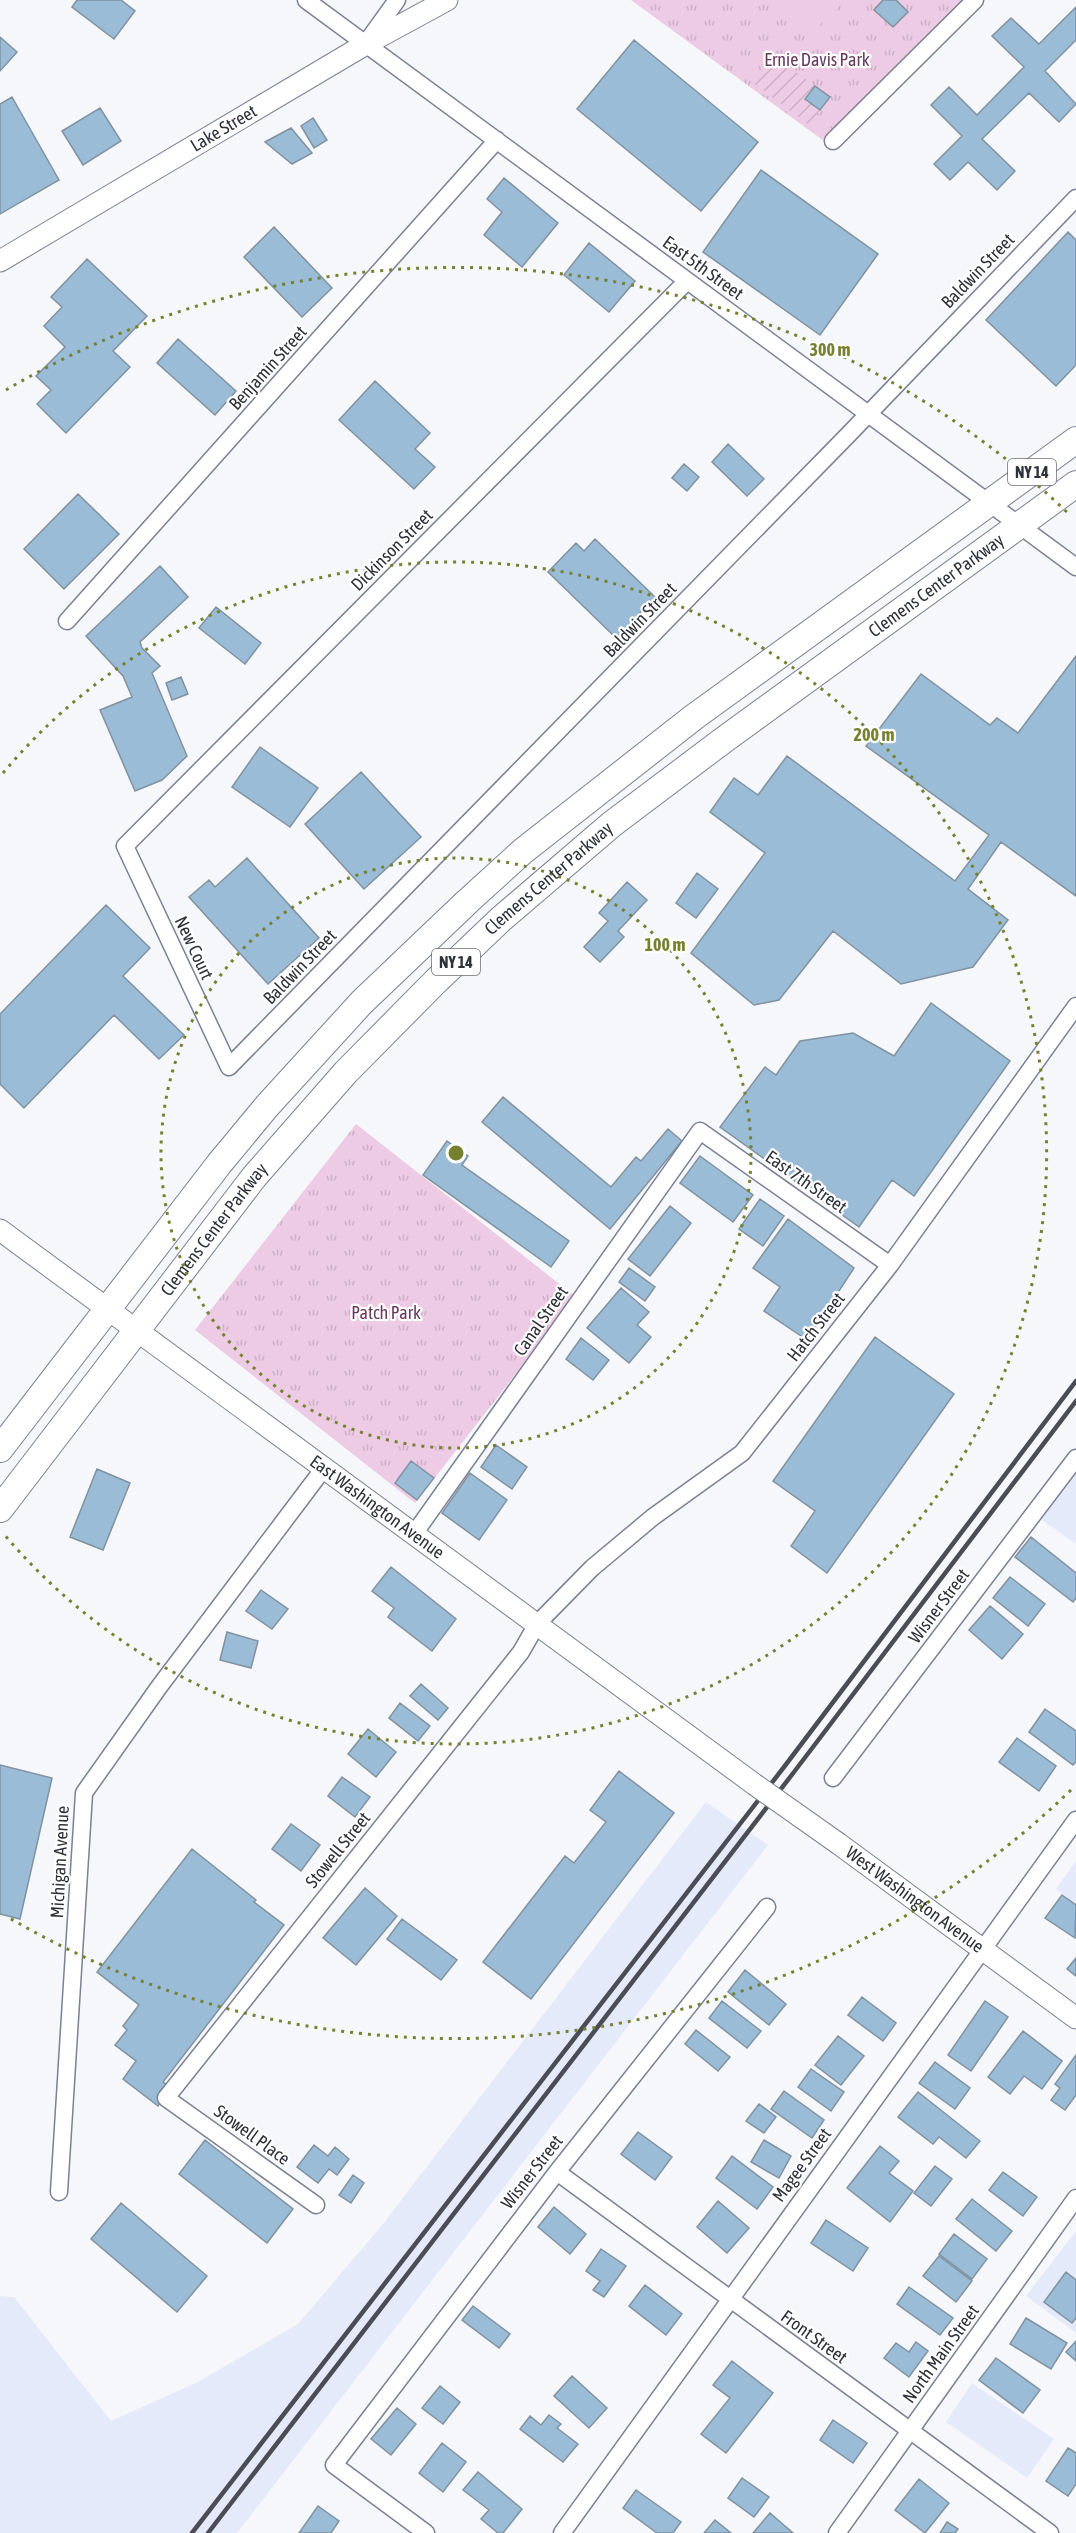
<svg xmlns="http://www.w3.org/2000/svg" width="1076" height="2533" font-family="'Asap Condensed',sans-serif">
<defs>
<pattern id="grass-tufts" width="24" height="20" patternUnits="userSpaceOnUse" patternTransform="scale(1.5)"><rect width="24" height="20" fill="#edcbe5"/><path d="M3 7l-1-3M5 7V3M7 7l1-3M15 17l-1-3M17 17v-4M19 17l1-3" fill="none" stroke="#ccafc5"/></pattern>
<pattern id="garden-furrows" width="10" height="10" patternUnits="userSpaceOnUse" patternTransform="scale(1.5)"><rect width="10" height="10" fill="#edcbe5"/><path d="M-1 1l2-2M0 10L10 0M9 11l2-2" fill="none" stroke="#ccafc5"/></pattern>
</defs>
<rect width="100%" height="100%" fill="#f6f7fb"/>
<!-- built -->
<path fill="#e5eafb" d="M1076,1469V1544L1039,1518Z
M706,1802L768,1845L237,2533H0V2296L14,2297L111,2421L196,2383L298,2324L383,2224Z
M1076,1861V1904L1056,1889Z
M1076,2231V2333L1026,2296Z
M972,2383L1054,2439L1027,2478L946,2422Z"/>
<!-- grass -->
<path fill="url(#grass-tufts)" d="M631,0H969L824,141Z
M356,1124L576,1297L415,1503L195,1330Z"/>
<!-- garden -->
<path fill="url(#garden-furrows)" d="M772,55L815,86L805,99L820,110L809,125L752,82Z"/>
<!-- pitch -->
<path fill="#edcbe5" d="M787,0H846L812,32L784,2Z"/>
<!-- building -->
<path fill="#9abcd7" stroke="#8092a0" stroke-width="1.5" d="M77,0H121L135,11L114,39L72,7Z
M883,0H896L908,12L893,27L874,10Z
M1076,7V40L1045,71L1076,104L1059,122L1029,93L982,139L1015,171L997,190L968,162L950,180L934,164L962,136L931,105L949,87L977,115L1024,67L992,36L1011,18L1039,44Z
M0,37L17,52L0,71Z
M634,40L758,142L701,211L577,109Z
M815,86L830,97L820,110L805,99Z
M12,97L59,180L0,214V104Z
M100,108L121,141L83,165L62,131Z
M313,118L327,140L314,148L301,126Z
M291,128L312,153L292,164L265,142Z
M761,170L878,254L820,335L703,252Z
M504,178L558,223L522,267L484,235L502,212L487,199Z
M274,227L332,288L302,317L244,257Z
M1068,232L1076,240V365L1056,386L986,320Z
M589,243L635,281L609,312L564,275Z
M87,259L147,316L113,351L130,367L66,433L37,404L51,390L36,376L65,347L44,326L62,307L51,297Z
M178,339L236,391L215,415L157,363Z
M375,381L430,433L415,449L435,467L414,489L339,420Z
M728,444L764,479L747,496L712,462Z
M684,464L699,477L687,491L672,478Z
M78,494L119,534L64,589L24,549Z
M595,539L655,597L616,638L548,572L576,543L584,551Z
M160,566L188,597L140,642L142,648L160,666L152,673L187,756L162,780L135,791L100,710L132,697L123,676L86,636Z
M216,607L261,643L245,664L199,628Z
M1076,656V896L1001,842L968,889L1008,920L973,967L901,984L833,931L779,1000L754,1005L691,953L765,853L710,812L734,778L758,795L787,756L955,881L989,835L866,746L921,674L990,725L997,718L1018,733Z
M181,677L188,694L172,700L166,683Z
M260,747L318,788L290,827L232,787Z
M361,772L421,837L364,889L305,824Z
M247,858L319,938L268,984L189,897L209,880L215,887Z
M697,873L718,889L696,918L676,903Z
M627,882L647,900L618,931L624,937L600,962L584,947L608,921L599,913Z
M106,905L150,948L123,976L184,1035L159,1059L114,1015L24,1108L0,1084V1014Z
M931,1003L1010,1061L914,1196L892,1180L859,1227L720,1127L765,1067L776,1075L800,1041L853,1033L894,1056Z
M503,1097L611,1187L636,1157L641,1161L668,1129L682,1141L610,1229L482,1122Z
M447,1141L468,1156L462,1165L569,1241L551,1267L423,1175Z
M700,1156L753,1195L733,1222L680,1183Z
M760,1199L784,1216L763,1246L739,1229Z
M670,1206L691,1223L650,1276L628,1259Z
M788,1219L854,1268L807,1340L764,1311L780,1287L753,1268Z
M629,1268L655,1287L645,1301L619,1282Z
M621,1288L649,1312L637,1325L651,1337L629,1363L587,1328Z
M875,1337L954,1394L827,1573L791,1546L815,1511L773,1481Z
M581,1338L609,1360L593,1380L566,1359Z
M496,1445L527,1467L512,1489L481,1467Z
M411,1461L434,1478L417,1500L395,1483Z
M97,1469L130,1483L103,1550L70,1537Z
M470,1473L507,1500L479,1540L442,1513Z
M1031,1537L1076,1573V1598L1073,1602L1015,1557Z
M391,1567L456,1619L432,1651L388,1617L394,1608L372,1591Z
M1010,1577L1045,1604L1028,1626L993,1598Z
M261,1590L288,1609L272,1629L246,1611Z
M990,1606L1023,1634L1002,1659L969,1630Z
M227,1632L258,1641L251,1668L220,1660Z
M421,1684L448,1708L438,1720L410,1696Z
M400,1703L430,1726L418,1741L389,1718Z
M1045,1709L1076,1731V1762L1073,1765L1029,1732Z
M368,1729L396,1752L376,1777L348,1754Z
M1017,1738L1056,1766L1039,1791L999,1762Z
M0,1765L52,1778L20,1919L0,1914Z
M619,1771L674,1813L531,1999L483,1962L565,1856L574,1863L606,1822L590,1810Z
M342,1777L370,1797L355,1817L328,1796Z
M291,1824L320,1845L301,1871L272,1849Z
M192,1849L256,1900L254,1902L284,1925L163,2082L171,2088L158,2106L123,2079L136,2061L115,2045L127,2030L123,2026L139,2005L97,1972Z
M365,1888L397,1916L356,1965L323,1938Z
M1062,1895L1076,1905L1075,1938L1045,1918Z
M402,1919L457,1960L441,1980L387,1939Z
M1076,1958V1976L1067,1969Z
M745,1970L786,2004L769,2025L728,1992Z
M862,1997L896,2023L883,2041L848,2015Z
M722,2001L761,2031L747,2048L709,2018Z
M985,2001L1008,2017L971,2071L948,2055Z
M696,2030L730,2057L718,2071L685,2044Z
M1023,2031L1062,2061L1042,2089L1024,2076L1010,2094L988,2077Z
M838,2036L864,2056L841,2085L815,2065Z
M1076,2055V2095L1065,2110L1051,2100L1060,2088L1055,2084Z
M935,2062L970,2088L955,2109L919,2083Z
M811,2069L844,2092L831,2111L798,2087Z
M784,2091L824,2120L812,2138L771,2109Z
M918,2092L980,2141L966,2158L939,2137L933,2144L898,2117Z
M759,2104L776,2117L764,2133L746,2121Z
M638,2132L672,2157L655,2180L621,2154Z
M205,2140L293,2209L267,2243L179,2174Z
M764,2140L791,2156L779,2178L751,2162Z
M314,2145L328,2156L335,2147L349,2159L337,2175L329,2169L318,2183L297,2167Z
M880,2146L899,2161L889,2173L913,2191L890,2222L847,2188Z
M732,2156L773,2187L757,2209L716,2178Z
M935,2166L952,2179L931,2206L914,2193Z
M1003,2172L1037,2197L1023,2216L989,2190Z
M353,2175L364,2183L351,2203L339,2195Z
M972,2199L1012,2231L996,2251L956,2219Z
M718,2201L749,2228L727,2253L697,2227Z
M121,2203L207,2276L177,2312L91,2239Z
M554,2207L586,2234L570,2254L538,2227Z
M826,2220L868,2248L853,2271L811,2243Z
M954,2234L987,2259L972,2279L939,2254Z
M601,2249L626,2266L604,2297L593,2290L600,2281L586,2271Z
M939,2256L972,2281L956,2302L923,2276Z
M1066,2272L1076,2280V2318L1072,2323L1044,2302Z
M645,2285L682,2314L666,2335L629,2306Z
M909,2287L953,2318L940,2335L897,2304Z
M473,2306L510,2334L499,2348L462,2320Z
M1026,2318L1067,2343L1051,2369L1010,2344Z
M1076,2341V2361L1066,2352Z
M916,2342L928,2351L909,2377L884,2358L896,2343L909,2352Z
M996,2358L1040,2390L1023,2413L979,2380Z
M732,2361L773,2393L726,2453L701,2434L730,2398L713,2385Z
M572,2376L607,2408L589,2428L554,2396Z
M440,2386L460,2402L443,2424L422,2408Z
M397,2408L416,2424L391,2455L371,2439Z
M549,2415L561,2424L557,2428L578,2444L563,2462L520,2429L530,2416L541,2425Z
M833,2420L867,2443L853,2463L820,2440Z
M442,2443L466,2462L443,2492L419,2473Z
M1068,2448L1076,2453V2484L1068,2496L1046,2481Z
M478,2472L522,2509L503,2533H498L481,2519L489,2510L463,2490Z
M742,2478L769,2497L754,2517L728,2498Z
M919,2479L949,2503L925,2533L895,2510Z
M636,2490L681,2522L673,2533H657L623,2508Z
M318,2506L339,2521L331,2533H299Z
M770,2513L793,2533H753Z
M715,2520L731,2533H704Z
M947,2522L958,2529L955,2533H940Z"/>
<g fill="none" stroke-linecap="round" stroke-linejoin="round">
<!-- minor casing -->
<g stroke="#7b8194" stroke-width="19">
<path id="minor" d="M306,0L1076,567
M366,43L397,0
M833,141L975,0
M687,281L125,846L229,1067L849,434L1076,198
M67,621L497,140
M414,1534L700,1131L890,1265
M833,1778L1076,1458
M557,2172L1050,2533
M59,2192L84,1793L159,1687L324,1468
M316,2205L166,2098L521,1652L537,1624L592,1568L653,1517L742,1453L890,1265L1076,1006
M426,2533L334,2465L557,2172L767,1907
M562,2533L1076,1820
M837,2533L1076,2198"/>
</g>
<!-- tertiary casing -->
<g stroke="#7b8194" stroke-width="23">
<g id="tertiary">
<path id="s1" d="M0,261L366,44L447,0"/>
<path id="s2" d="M0,1230L754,1784"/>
<path id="s3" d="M839,1844L1076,2018"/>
</g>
</g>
<!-- primary casing -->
<g stroke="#7b8194" stroke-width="28">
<g id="primary">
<path d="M0,1449L219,1164L267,1106L362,1002L468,901L523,851L694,717L1076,440"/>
<path id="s4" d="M0,1509L254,1177L346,1072L436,981L501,919L612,824L725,739L1076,484"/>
</g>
</g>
<!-- minor -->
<use href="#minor" stroke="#fff" stroke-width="16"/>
<!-- tertiary -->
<use href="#tertiary" stroke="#fff" stroke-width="21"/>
<!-- primary -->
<use href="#primary" stroke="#fff" stroke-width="26"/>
<!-- rail -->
<path stroke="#4b4d55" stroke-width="4.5" d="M192,2533L784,1767L1076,1381
M208,2533L794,1772L1076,1401"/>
<!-- tertiary-bridge casing -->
<g stroke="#7b8194" stroke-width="23" stroke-linecap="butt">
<path id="tertiary-bridge" d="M754,1784L839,1844"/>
</g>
<!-- tertiary-bridge -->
<use href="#tertiary-bridge" stroke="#fff" stroke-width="21"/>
</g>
<!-- distance rings -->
<g fill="none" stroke="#75812f" stroke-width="3" stroke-dasharray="3 6">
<circle cx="456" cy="1153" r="295"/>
<path d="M3 773A591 591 0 1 1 3 1533"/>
<path d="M1071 1790A886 886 0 0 1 6 1916M6 390A886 886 0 0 1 1071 516"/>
</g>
<g text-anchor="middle" stroke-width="4.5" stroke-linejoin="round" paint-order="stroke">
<!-- shield labels -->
<g fill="#fff" stroke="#6d6f74" stroke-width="1.5">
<rect x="1008" y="459" width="48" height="26" rx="4.5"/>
<rect x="432" y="949" width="48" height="26" rx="4.5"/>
</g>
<g font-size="16" font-weight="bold" fill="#2e3139">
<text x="1032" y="478">NY 14</text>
<text x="456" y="968">NY 14</text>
</g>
<!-- park labels -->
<g font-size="18" fill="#66395d" stroke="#fff">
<text x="817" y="66">Ernie Davis Park</text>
<text x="386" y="1319">Patch Park</text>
</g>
<!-- street labels -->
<g font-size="18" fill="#2e3139" stroke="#fff">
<text dy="6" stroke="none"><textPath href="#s1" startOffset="260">Lake Street</textPath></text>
<text transform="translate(703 268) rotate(36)" y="6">East 5th Street</text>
<text transform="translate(978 271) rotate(-46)" y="6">Baldwin Street</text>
<text transform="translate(268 368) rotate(-48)" y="6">Benjamin Street</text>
<text transform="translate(392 550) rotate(-45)" y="6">Dickinson Street</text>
<text dy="6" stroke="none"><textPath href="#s4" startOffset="1324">Clemens Center Parkway</textPath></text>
<text transform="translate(640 620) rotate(-46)" y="6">Baldwin Street</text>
<text dy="6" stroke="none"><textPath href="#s4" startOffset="838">Clemens Center Parkway</textPath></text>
<text transform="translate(194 948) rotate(65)" y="6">New Court</text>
<text transform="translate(300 967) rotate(-46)" y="6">Baldwin Street</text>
<text transform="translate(806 1182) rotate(35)" y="6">East 7th Street</text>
<text dy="6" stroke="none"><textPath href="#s4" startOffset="352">Clemens Center Parkway</textPath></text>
<text transform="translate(541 1321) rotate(-55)" y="6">Canal Street</text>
<text transform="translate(816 1327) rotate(-52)" y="6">Hatch Street</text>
<text dy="6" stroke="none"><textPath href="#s2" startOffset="468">East Washington Avenue</textPath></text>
<text transform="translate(939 1606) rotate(-53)" y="6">Wisner Street</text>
<text transform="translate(338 1850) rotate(-51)" y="6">Stowell Street</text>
<text transform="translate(60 1862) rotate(-87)" y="6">Michigan Avenue</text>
<text dy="6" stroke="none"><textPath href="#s3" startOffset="94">West Washington Avenue</textPath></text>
<text transform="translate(252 2135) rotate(36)" y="6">Stowell Place</text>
<text transform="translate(802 2165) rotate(-54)" y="6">Magee Street</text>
<text transform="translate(532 2172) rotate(-52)" y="6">Wisner Street</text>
<text transform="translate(814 2337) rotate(36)" y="6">Front Street</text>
<text transform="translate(941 2354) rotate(-54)" y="6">North Main Street</text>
</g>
</g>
<circle cx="456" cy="1153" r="9" fill="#75812f" stroke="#fff" stroke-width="3"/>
<g font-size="18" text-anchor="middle" font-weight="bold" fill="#75812f" stroke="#fff" stroke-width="4.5" stroke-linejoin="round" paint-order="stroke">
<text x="830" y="356">300 m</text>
<text x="874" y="741">200 m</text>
<text x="665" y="951">100 m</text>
</g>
</svg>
